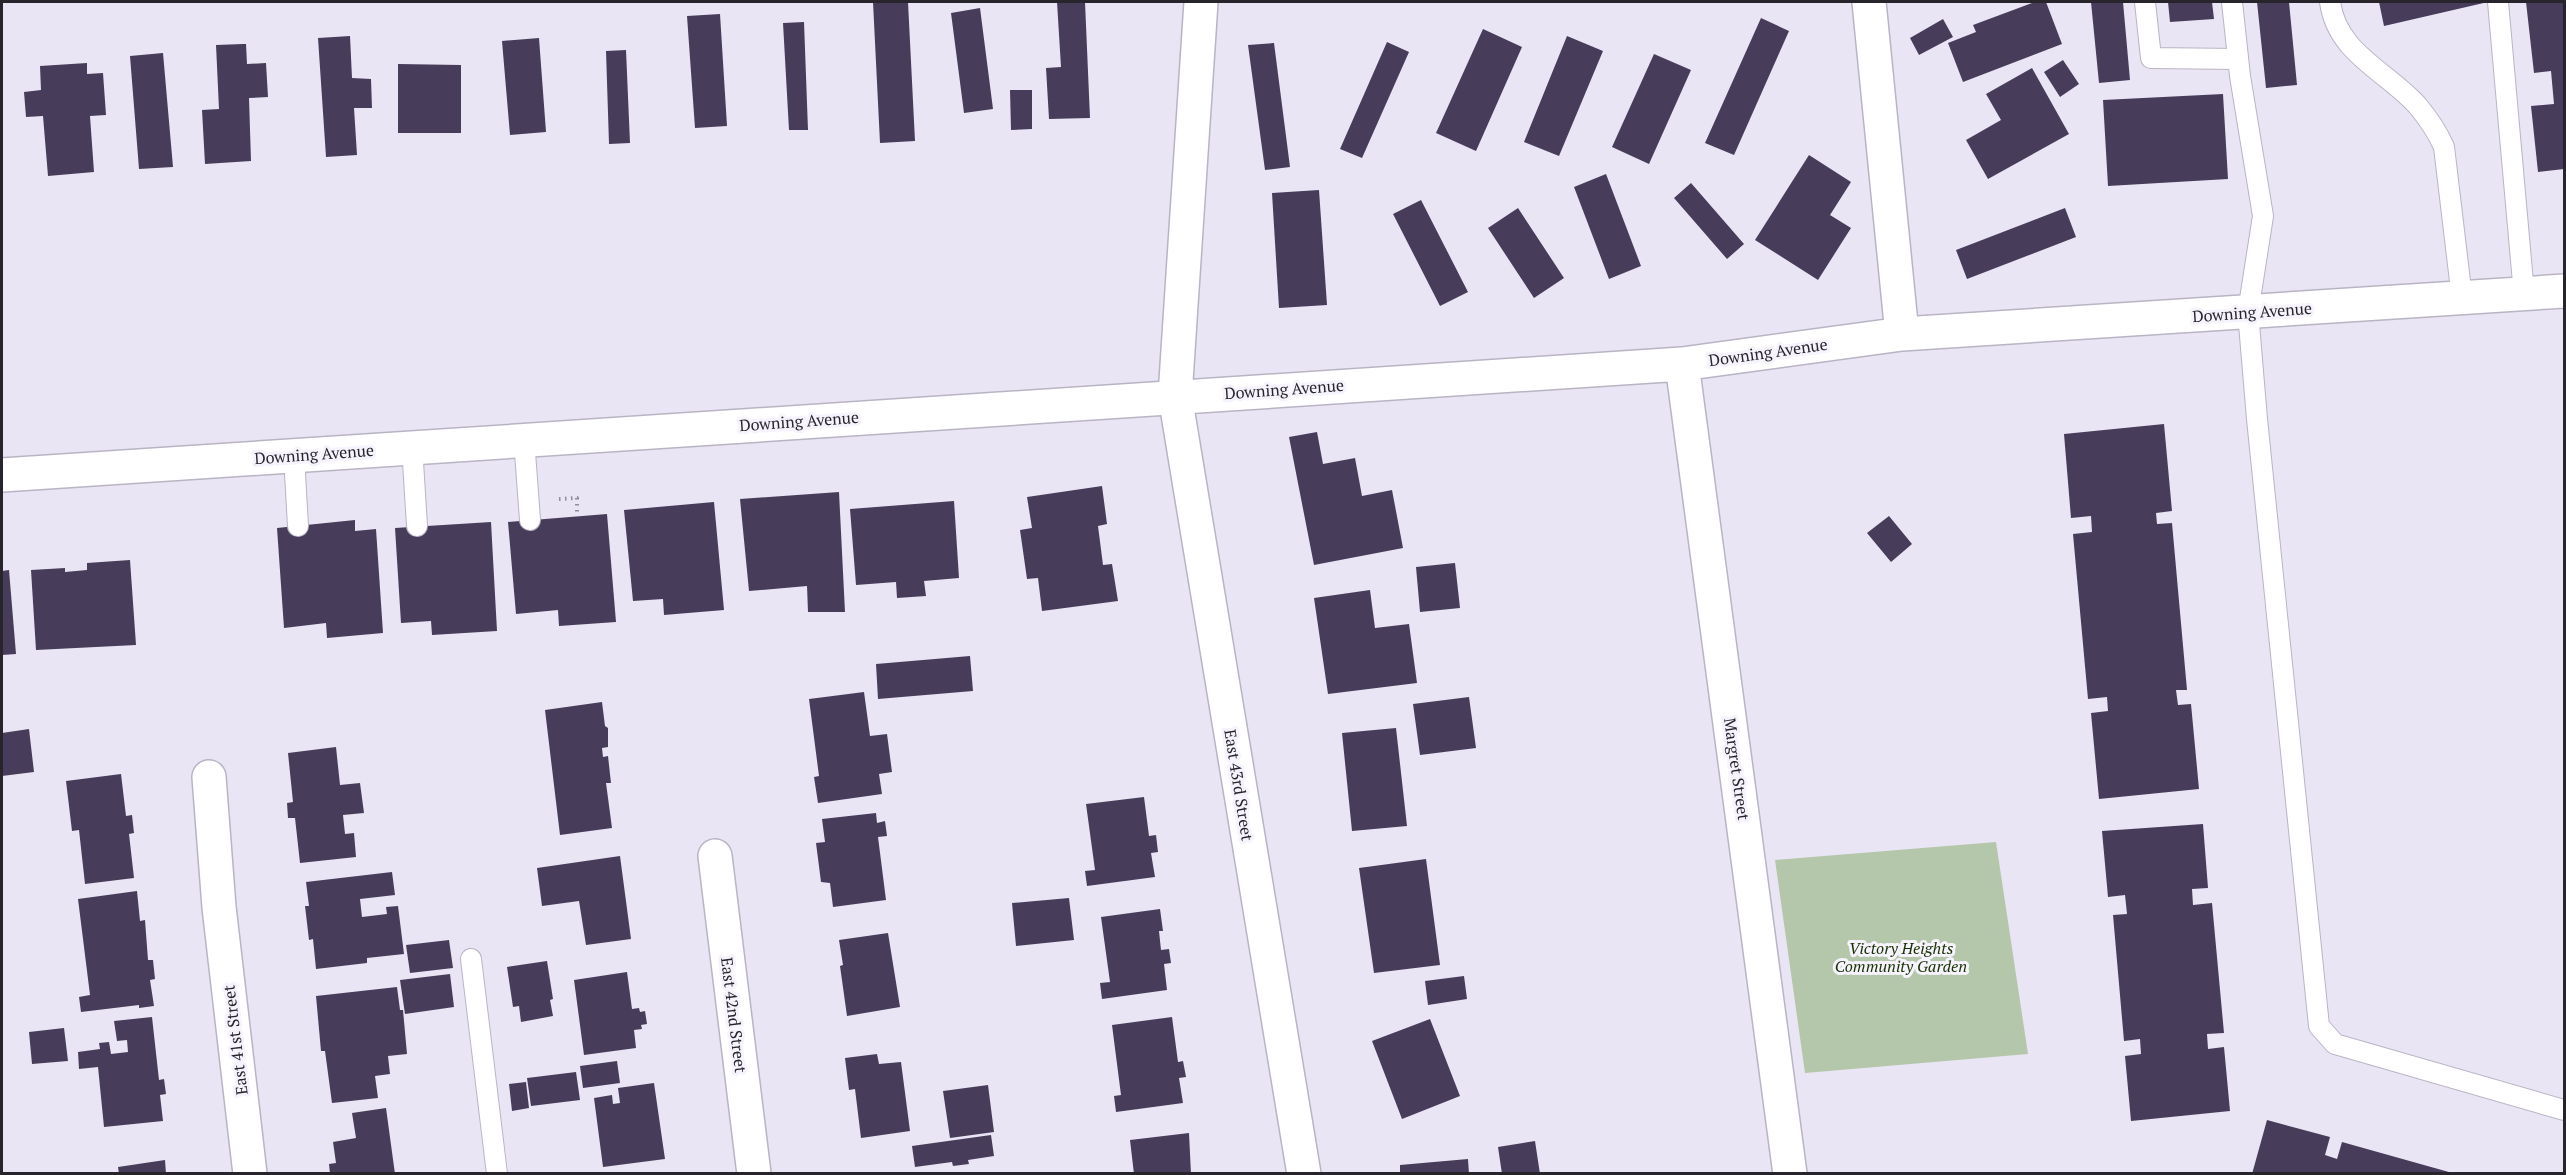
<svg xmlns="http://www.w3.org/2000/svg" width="2566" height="1175" font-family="'PT Serif',serif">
<rect width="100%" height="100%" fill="#eae5f5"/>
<!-- green -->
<path fill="#b5c7aa" d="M1996,842L2028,1054L1805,1073L1775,860Z"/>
<!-- building -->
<path fill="#473d5a" d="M873,2H908L915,141L880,143Z
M1057,2H1085L1090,118L1049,119L1046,68L1061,67Z
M2035,2H2046L2062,44L1963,82L1948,43L1976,32L1973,25Z
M2091,2H2123L2130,80L2099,83Z
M2168,2H2212L2214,19L2170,22Z
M2257,2H2289L2297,85L2266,88Z
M2379,2H2488L2384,26Z
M2526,2H2564V169L2538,172L2531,106L2554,104L2551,71L2534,73Z
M980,8L993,109L964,113L951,13Z
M720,14L727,126L695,128L687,16Z
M1761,18L1789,31L1734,155L1705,143Z
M1943,19L1953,37L1919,55L1910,38Z
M804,22L808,130H789L783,23Z
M1483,29L1522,47L1476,151L1436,133Z
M350,36L352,78L371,79L372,108H354L357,155L326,157L318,38Z
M1567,36L1603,51L1559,156L1524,142Z
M539,38L546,132L510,135L502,41Z
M1387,42L1409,52L1362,158L1340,149Z
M1274,43L1290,167L1265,170L1248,45Z
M243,44H246L247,64L266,63L268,97L249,98L251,161L205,164L202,110L219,109L216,45Z
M626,50L630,143L609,144L606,51Z
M163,53L173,167L139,169L130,56Z
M1654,54L1691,70L1649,164L1612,147Z
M2063,60L2079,84L2060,97L2044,72Z
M87,63V74L103,73L106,115L90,116L94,172L48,176L43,116L26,117L24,92L41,90L40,66Z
M398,64L461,65V133H398Z
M2032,68L2069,134L1988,179L1966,140L2001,120L1986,94Z
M1010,90H1032V129L1011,130Z
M2223,94L2228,179L2108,186L2103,100Z
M1809,155L1851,182L1830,215L1851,228L1818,280L1755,240Z
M1606,174L1641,266L1609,279L1574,187Z
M1691,183L1744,244L1727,259L1674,198Z
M1319,190L1327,305L1279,308L1272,193Z
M1421,200L1468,292L1440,306L1393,214Z
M1518,208L1564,278L1534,298L1488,228Z
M2065,208L2076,237L1967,279L1956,250Z
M2164,424L2172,511L2156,513L2157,524L2172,523L2187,690H2176L2178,705L2191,704L2199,789L2099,799L2091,713L2108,711L2107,697L2088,699L2073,534L2092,532L2091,516L2071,518L2064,434Z
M1317,432L1323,464L1355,458L1362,496L1392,490L1403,548L1314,565L1289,437Z
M1102,486L1107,524L1098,526L1103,565L1112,564L1118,601L1042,611L1038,578L1027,579L1020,530L1032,528L1027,497Z
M839,492L845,612H808L807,586L749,591L740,499Z
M954,501L959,578L924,581L926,596L897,598L896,582L856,585L850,509Z
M714,502L724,610L664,615L663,599L633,601L624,510Z
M607,514L616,622L559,626L558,610L516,614L508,522Z
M1889,516L1912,544L1891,562L1867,533Z
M355,520V531L376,529L383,633L327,638L326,623L284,628L277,528Z
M491,522L497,631L432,635L431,621L401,623L395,528Z
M130,560L136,645L36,650L31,570L65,568V572L87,570V563Z
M1455,563L1460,608L1420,612L1416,567Z
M9,570L16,654L2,655V571Z
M1370,590L1375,628L1409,624L1417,683L1328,694L1314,598Z
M970,656L973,691L878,699L876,664Z
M864,692L870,736L887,734L892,772L879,774L882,794L818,803L814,777L819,776L809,699Z
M1469,697L1476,748L1420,755L1413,704Z
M602,702L605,726L608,728V747L602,748L603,757L608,756L611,783H606L612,828L560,835L545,710Z
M1396,728L1407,826L1352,831L1342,733Z
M29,729L34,772L2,776V733Z
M336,747L340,785L360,783L364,813L343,815L345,834L354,833L356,857L300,863L295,818H288L287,803L293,802L288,753Z
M121,774L126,816L132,815L134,833L129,834L134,878L85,884L79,830L72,831L66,781Z
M1144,797L1149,836L1156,835L1158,852L1151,853L1155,877L1087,886L1085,871L1095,870L1086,804Z
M876,813L877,823L885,821L887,836L878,837L886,900L833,907L830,883L821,882L816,843L825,842L822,819Z
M2203,824L2208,888L2192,889L2193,905L2212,903L2224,1033L2207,1034L2208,1049L2224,1047L2230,1111L2131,1121L2125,1056L2141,1054L2140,1039L2124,1041L2113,915L2127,914L2125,895L2108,897L2102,831Z
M620,856L631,939L586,945L579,901L542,906L537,868Z
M1426,859L1440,965L1374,973L1359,868Z
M392,872L395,895L360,899L362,917L387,914L386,907L398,906L404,954L367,958V963L316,969L313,939L309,940L305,906H309L306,882Z
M137,891L140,921L145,920L148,960H153L155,979L150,980L154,1006L139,1008V1005L81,1012L79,997L90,995L78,899Z
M1069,898L1074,940L1016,946L1012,903Z
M1160,909L1163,931H1159L1161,950L1169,949L1171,963L1164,964L1167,990L1102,999L1100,983L1110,982L1101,917Z
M888,933L900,1007L847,1016L840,966L843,965L839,940Z
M449,940L453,968L410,973L406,945Z
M547,961L553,999L550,1000L553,1016L521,1022L519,1006L513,1007L507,967Z
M627,972L632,1009L639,1008L640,1012L645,1011L647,1024L641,1025L642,1029L634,1030L636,1048L584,1055L574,980Z
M450,974L454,1007L405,1014L400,980Z
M1464,976L1467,999L1428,1005L1425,981Z
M397,987L400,1010H403L407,1054L388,1056L390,1074L375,1076L378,1098L332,1103L325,1051H321L316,996Z
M152,1017L159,1080L164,1079L166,1094L160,1095L163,1121L104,1127L98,1067L79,1069L78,1052L100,1049L99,1043L109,1042L111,1054L128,1052L127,1040L117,1041L114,1021Z
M1172,1017L1178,1062L1183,1061L1186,1077L1179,1078L1183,1103L1116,1112L1114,1096L1121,1095L1112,1025Z
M1430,1019L1460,1096L1402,1119L1372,1041Z
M64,1028L68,1061L32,1064L29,1032Z
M877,1054L879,1064L901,1062L910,1131L861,1138L855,1089L849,1090L845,1058Z
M617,1061L620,1083L583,1088L580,1066Z
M576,1072L580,1100L531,1106L527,1078Z
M526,1082L529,1108L512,1111L509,1084Z
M654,1083L665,1159L603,1167L594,1098L612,1095L613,1104L620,1103L618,1088Z
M988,1085L994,1132L950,1138L943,1091Z
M386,1108L395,1174H330L329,1164L336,1163L333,1142L356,1138L352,1113Z
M2267,1120L2330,1137L2325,1155L2337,1159L2342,1142L2456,1174H2252Z
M1189,1133L1191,1174H1134L1130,1140Z
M991,1135L994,1156L968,1160L969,1164L953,1166L952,1162L915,1167L912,1146Z
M1535,1141L1540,1174H1502L1498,1147Z
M1468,1159L1469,1174H1400V1165Z
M165,1160L166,1174H119L118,1167Z"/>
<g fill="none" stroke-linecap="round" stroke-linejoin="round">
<!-- service casing -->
<g stroke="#b9b4c4" stroke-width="22">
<path id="service" d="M2145,2L2151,58L2238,59
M2232,2L2240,76L2263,216L2248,312L2257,419L2319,1026L2335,1044L2564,1110
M2330,2C2337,53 2385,70 2417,105C2428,118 2437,131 2444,147L2462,298
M2498,2L2524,294
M524,439L530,520
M412,446L417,526
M294,456L298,526
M471,959L497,1174"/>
</g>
<!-- minor casing -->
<g stroke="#b9b4c4" stroke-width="36">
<path id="minor" d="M1201,2L1175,396L1304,1174
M1869,2L1902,334
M1682,364L1790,1174
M2,475L1682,364L1902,334L2564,291
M209,777L219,907L250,1174
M715,856L754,1174"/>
</g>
<!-- path -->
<path stroke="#918d99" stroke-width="4" stroke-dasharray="1.5 4.5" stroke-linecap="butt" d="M559,499L577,498V516"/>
<!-- service -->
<use href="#service" stroke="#fff" stroke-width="20"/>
<!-- minor -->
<use href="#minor" stroke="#fff" stroke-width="33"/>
</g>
<g text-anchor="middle" stroke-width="6" stroke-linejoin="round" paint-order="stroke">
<!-- street labels -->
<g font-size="16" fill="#27252b" stroke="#f6f3fd">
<text transform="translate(2252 312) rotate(-4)" y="6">Downing Avenue</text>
<text transform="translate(1768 352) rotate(-8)" y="6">Downing Avenue</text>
<text transform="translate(1284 389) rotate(-4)" y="6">Downing Avenue</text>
<text transform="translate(799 421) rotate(-4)" y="6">Downing Avenue</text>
<text transform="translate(314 454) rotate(-4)" y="6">Downing Avenue</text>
<text transform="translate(1737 769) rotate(82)" y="6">Margret Street</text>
<text transform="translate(1239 785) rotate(81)" y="6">East 43rd Street</text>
<text transform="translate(734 1015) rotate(83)" y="6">East 42nd Street</text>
<text transform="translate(235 1040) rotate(-97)" y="6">East 41st Street</text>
</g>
<!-- park labels -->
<g font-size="16" font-style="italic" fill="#183201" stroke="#f6f3fd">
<text x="1901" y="954">Victory Heights<tspan x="1901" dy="18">Community Garden</tspan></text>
</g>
</g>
<!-- border -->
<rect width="2566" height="1175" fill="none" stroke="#27252b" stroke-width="6"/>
</svg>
